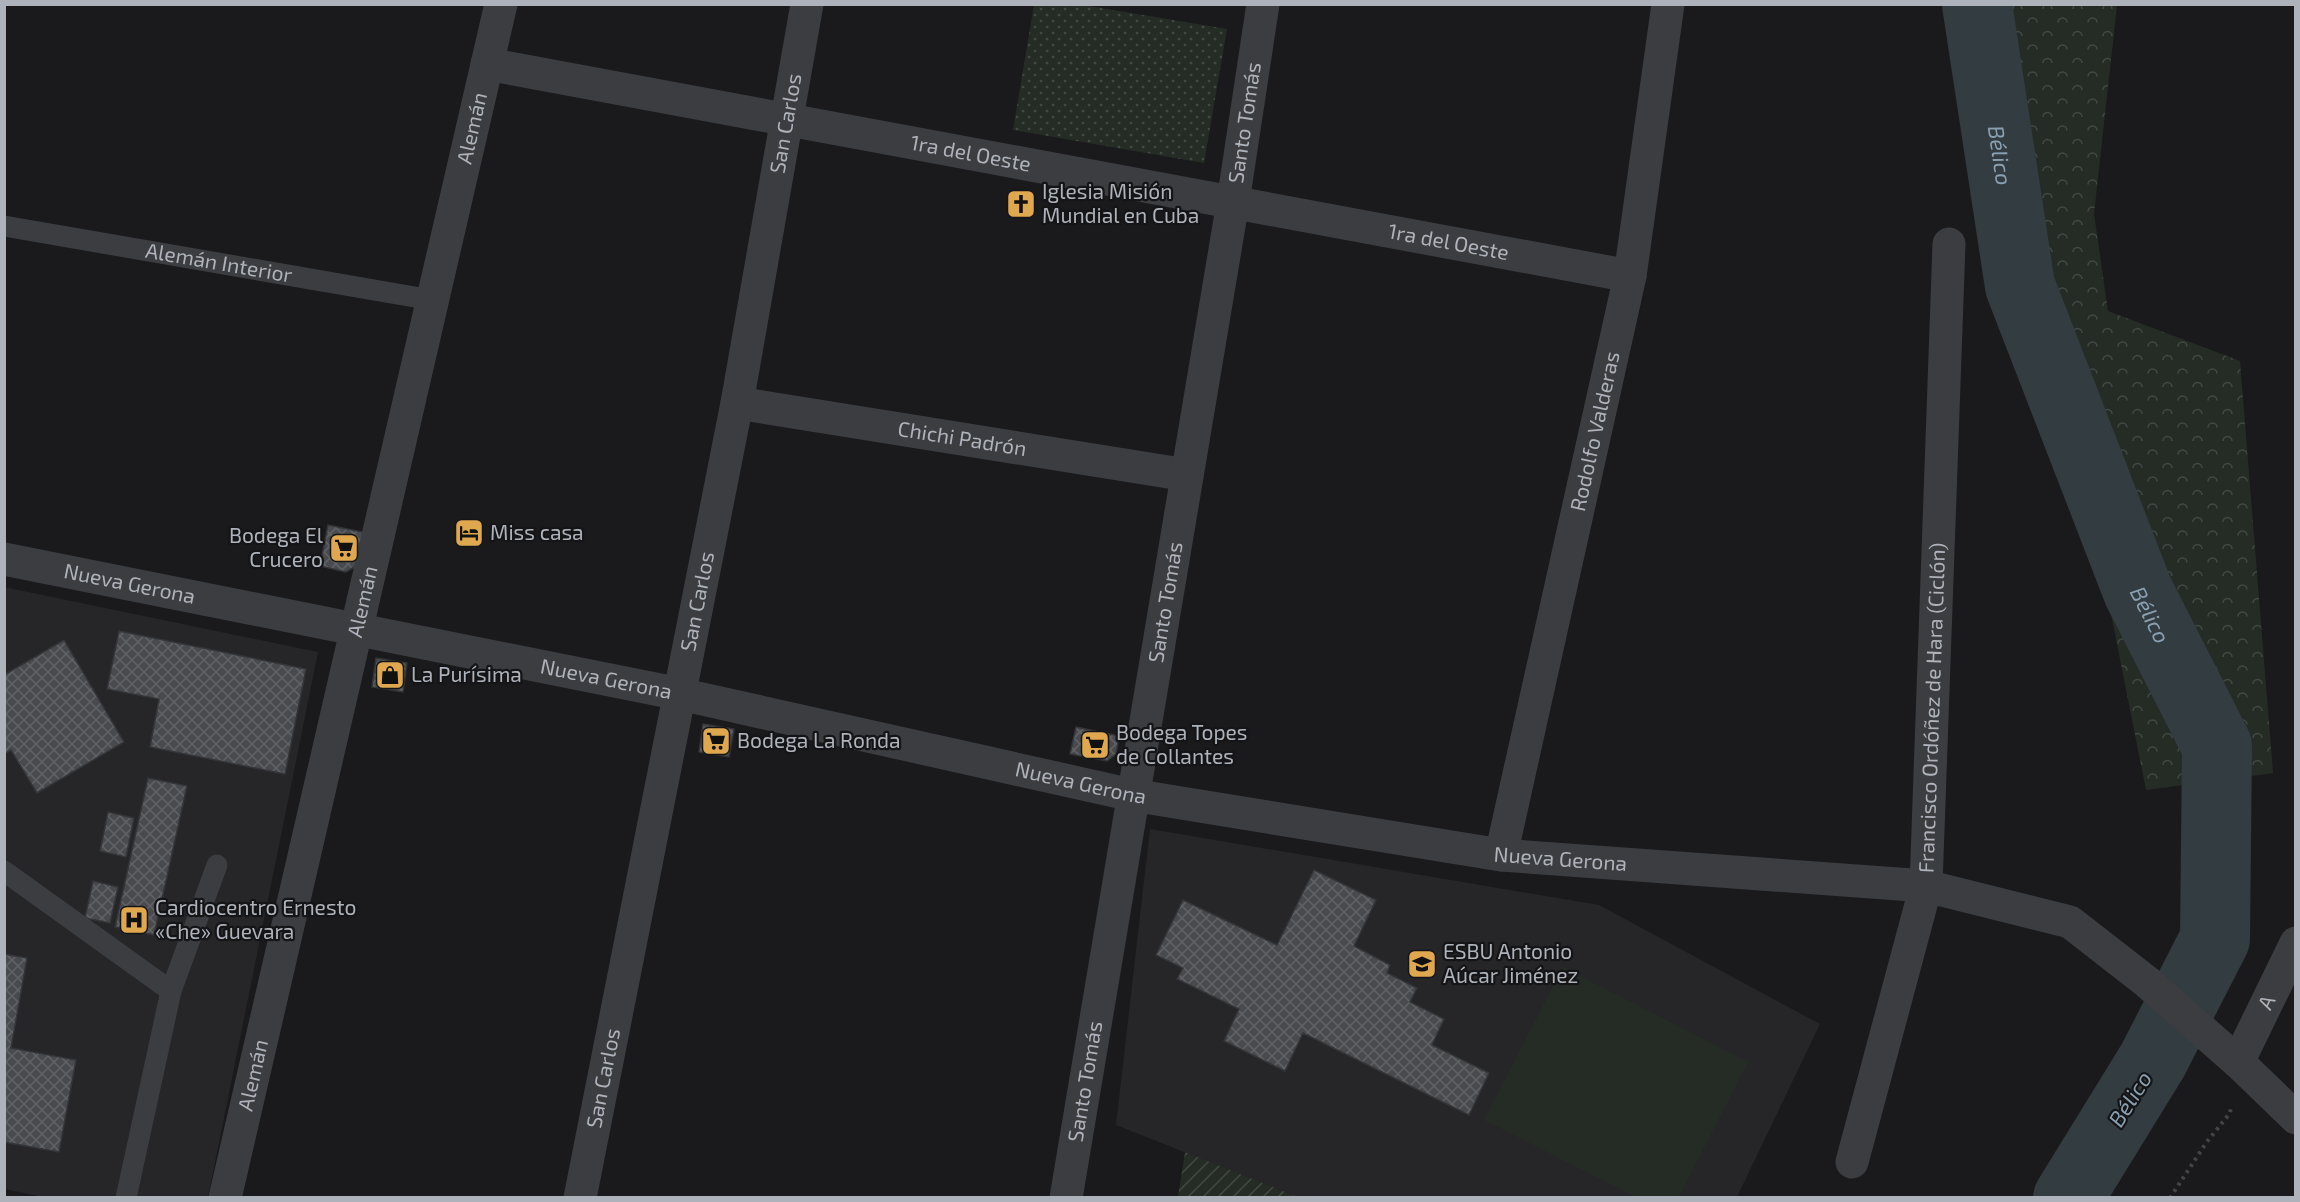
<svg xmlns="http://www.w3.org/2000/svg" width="2300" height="1202" font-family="'Exo 2',sans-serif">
<defs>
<pattern id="grass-dots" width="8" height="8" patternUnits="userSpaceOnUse" patternTransform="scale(1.5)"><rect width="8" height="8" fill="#252c25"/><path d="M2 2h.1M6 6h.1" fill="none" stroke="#424843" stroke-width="1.8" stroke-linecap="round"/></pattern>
<pattern id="forest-crowns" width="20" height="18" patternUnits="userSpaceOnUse" patternTransform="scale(1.5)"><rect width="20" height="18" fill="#252c25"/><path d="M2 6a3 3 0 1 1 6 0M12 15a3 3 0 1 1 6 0" fill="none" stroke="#424843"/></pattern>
<pattern id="garden-furrows" width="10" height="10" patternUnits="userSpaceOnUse" patternTransform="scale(1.5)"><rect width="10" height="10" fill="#252c25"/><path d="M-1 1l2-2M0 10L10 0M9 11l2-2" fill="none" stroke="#424843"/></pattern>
<pattern id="building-cross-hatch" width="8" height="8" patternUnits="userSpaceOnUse" patternTransform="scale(1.5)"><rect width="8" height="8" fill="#494a4e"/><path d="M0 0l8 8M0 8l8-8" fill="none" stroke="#616265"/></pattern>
</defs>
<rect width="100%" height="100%" fill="#1a1a1c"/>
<!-- built -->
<path fill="#262629" d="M4,587L318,652L208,1197L47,1198L5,1189Z
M1150,829L1599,905L1820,1024L1737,1197H1298L1116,1125Z"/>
<!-- grass -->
<path fill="url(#grass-dots)" d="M1034,5H1083L1227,29L1204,163L1013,130Z"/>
<!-- forest -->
<path fill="url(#forest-crowns)" d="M1946,5H2117L2094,214L2108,311L2240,361L2273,773L2146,790L2095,533L2007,307Z"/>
<!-- garden -->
<path fill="url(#garden-furrows)" d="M1185,1152L1298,1197H1178Z"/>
<!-- pitch -->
<path fill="#252c25" d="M1563,967L1748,1062L1679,1197H1636L1484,1120Z"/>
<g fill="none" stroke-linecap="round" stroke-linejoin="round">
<!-- river -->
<path stroke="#333c41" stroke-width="70" id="s1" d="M1977,4L2020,286L2138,591L2217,746L2215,939L2153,1060L2068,1198"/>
</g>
<!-- building -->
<path fill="url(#building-cross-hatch)" stroke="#343538" stroke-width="1.5" d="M328,525L367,533L361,563L346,572L320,566Z
M119,631L306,669L285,774L150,747L159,699L107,689Z
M64,640L124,742L37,793L11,750L4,754V675Z
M376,658L407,663L403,692L372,687Z
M703,724L734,729L729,757L699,752Z
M1076,727L1119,736L1116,754L1107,761L1070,754Z
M148,778L187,786L154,935L115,927Z
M108,812L134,818L126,857L100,851Z
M1314,870L1376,900L1354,946L1390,965L1387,973L1417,988L1410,1002L1444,1019L1432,1045L1489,1073L1469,1115L1303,1033L1285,1071L1224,1041L1239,1009L1177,979L1183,968L1156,955L1183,900L1277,945Z
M93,881L118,887L110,923L85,918Z
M4,954L27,958L11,1048L76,1060L59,1152L4,1142Z"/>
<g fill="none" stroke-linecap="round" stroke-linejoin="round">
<!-- path -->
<path stroke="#424448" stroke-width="4" stroke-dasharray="3 4.5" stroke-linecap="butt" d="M2170,1198L2206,1143L2230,1113L2231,1107"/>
<!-- service -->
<g stroke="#3c3d41" stroke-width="21">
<path id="s2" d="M4,226L432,300"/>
<path d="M4,871L171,991L126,1198"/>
<path d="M171,991L217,865"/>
</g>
<!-- minor -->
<g stroke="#3c3d41" stroke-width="33">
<path id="s3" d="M487,64L1630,276"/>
<path id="s4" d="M737,403L1187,475"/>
<path id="s5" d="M4,559L680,694L1132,795L1501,855L1926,886L2070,922L2147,982L2238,1062L2296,1118"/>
<path id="s6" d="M1501,855L1630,276L1668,4"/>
<path id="s7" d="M2238,1062L2296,943"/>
<path id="s8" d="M1852,1162L1926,886L1949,244"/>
<path id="s9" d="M225,1198L501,4"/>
<path id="s10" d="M580,1198L737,403L807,4"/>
<path id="s11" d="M1066,1198L1233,202L1263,4"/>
</g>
</g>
<!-- icons -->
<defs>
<g id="church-square" transform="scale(1.5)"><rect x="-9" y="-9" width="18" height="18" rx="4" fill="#dfa84f" stroke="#151517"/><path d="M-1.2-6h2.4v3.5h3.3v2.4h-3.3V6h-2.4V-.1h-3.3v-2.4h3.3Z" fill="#111"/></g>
<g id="hotel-square" transform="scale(1.5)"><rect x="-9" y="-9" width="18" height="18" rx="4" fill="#dfa84f" stroke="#151517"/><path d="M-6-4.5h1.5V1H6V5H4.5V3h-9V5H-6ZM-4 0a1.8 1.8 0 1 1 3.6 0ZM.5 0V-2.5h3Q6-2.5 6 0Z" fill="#111"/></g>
<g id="supermarket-square" transform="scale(1.5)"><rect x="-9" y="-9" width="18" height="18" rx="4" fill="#dfa84f" stroke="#151517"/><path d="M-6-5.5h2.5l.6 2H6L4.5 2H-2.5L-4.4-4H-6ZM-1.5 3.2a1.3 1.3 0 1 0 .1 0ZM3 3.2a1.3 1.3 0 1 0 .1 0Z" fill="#111"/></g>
<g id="shop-square" transform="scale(1.5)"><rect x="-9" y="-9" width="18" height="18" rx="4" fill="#dfa84f" stroke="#151517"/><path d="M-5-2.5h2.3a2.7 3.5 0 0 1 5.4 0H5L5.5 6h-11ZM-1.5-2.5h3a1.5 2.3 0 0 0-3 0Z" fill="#111"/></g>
<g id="hospital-square" transform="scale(1.5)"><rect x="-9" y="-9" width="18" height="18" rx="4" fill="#dfa84f" stroke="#151517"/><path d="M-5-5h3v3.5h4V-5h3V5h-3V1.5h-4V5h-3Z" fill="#111"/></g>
<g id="school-square" transform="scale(1.5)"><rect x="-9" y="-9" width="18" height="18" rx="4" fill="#dfa84f" stroke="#151517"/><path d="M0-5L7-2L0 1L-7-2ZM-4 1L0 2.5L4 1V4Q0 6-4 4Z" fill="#111"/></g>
</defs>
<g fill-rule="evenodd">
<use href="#church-square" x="1021" y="204"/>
<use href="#hotel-square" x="469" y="533"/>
<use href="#supermarket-square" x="344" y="548"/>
<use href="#shop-square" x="390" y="675"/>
<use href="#supermarket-square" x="716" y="741"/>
<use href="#supermarket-square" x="1095" y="745"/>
<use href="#hospital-square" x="134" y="920"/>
<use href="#school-square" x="1422" y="964"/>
</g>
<g text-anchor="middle" stroke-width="4.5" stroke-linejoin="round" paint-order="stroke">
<!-- street labels -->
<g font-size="21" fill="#aeb2ba" stroke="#151517">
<text dy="7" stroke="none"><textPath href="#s11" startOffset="1090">Santo Tomás</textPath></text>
<text dy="7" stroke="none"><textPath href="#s10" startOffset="1094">San Carlos</textPath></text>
<text dy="7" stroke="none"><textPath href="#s9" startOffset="1098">Alemán</textPath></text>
<text dy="7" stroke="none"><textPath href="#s3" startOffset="492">1ra del Oeste</textPath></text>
<text dy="7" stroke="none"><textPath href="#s3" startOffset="978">1ra del Oeste</textPath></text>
<text dy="7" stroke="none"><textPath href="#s2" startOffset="218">Alemán Interior</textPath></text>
<text dy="7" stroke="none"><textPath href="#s6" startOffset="434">Rodolfo Valderas</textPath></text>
<text dy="7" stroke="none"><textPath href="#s4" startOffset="228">Chichi Padrón</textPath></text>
<text dy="7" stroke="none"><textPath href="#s5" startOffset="128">Nueva Gerona</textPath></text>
<text dy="7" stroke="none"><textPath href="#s9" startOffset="612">Alemán</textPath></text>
<text dy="7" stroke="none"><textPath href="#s11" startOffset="604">Santo Tomás</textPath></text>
<text dy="7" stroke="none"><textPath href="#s10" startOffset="608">San Carlos</textPath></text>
<text dy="7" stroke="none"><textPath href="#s5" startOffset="614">Nueva Gerona</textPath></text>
<text dy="7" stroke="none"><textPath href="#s8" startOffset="464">Francisco Ordóñez de Hara (Ciclón)</textPath></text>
<text dy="7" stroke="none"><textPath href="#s5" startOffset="1100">Nueva Gerona</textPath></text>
<text dy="7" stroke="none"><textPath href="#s5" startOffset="1586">Nueva Gerona</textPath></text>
<text dy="7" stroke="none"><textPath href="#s7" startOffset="66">A</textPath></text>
<text dy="7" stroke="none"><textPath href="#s9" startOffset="126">Alemán</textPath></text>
<text dy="7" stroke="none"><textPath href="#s10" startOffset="122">San Carlos</textPath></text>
<text dy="7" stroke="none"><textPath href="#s11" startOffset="118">Santo Tomás</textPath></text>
</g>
<!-- poi labels -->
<g font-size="21" fill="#aeb2ba" stroke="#151517" text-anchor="start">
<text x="1042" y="199">Iglesia Misión<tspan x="1042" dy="24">Mundial en Cuba</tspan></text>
<text x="490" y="540">Miss casa</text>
<text x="323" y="543" text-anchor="end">Bodega El<tspan x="323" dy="24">Crucero</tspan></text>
<text x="411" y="682">La Purísima</text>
<text x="1116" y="740">Bodega Topes<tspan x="1116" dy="24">de Collantes</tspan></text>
<text x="737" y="748">Bodega La Ronda</text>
<text x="155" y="915">Cardiocentro Ernesto<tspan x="155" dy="24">«Che» Guevara</tspan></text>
<text x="1443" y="959">ESBU Antonio<tspan x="1443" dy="24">Aúcar Jiménez</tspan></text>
</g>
<!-- water labels -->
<g font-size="22" font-style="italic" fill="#8aa0b1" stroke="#151517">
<text dy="8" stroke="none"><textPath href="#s1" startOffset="153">Bélico</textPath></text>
<text dy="8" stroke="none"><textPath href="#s1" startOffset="639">Bélico</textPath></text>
<text transform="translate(2130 1099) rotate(-58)" y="8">Bélico</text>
</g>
</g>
<!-- border -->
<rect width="2300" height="1202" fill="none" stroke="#aeb2ba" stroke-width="12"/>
</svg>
